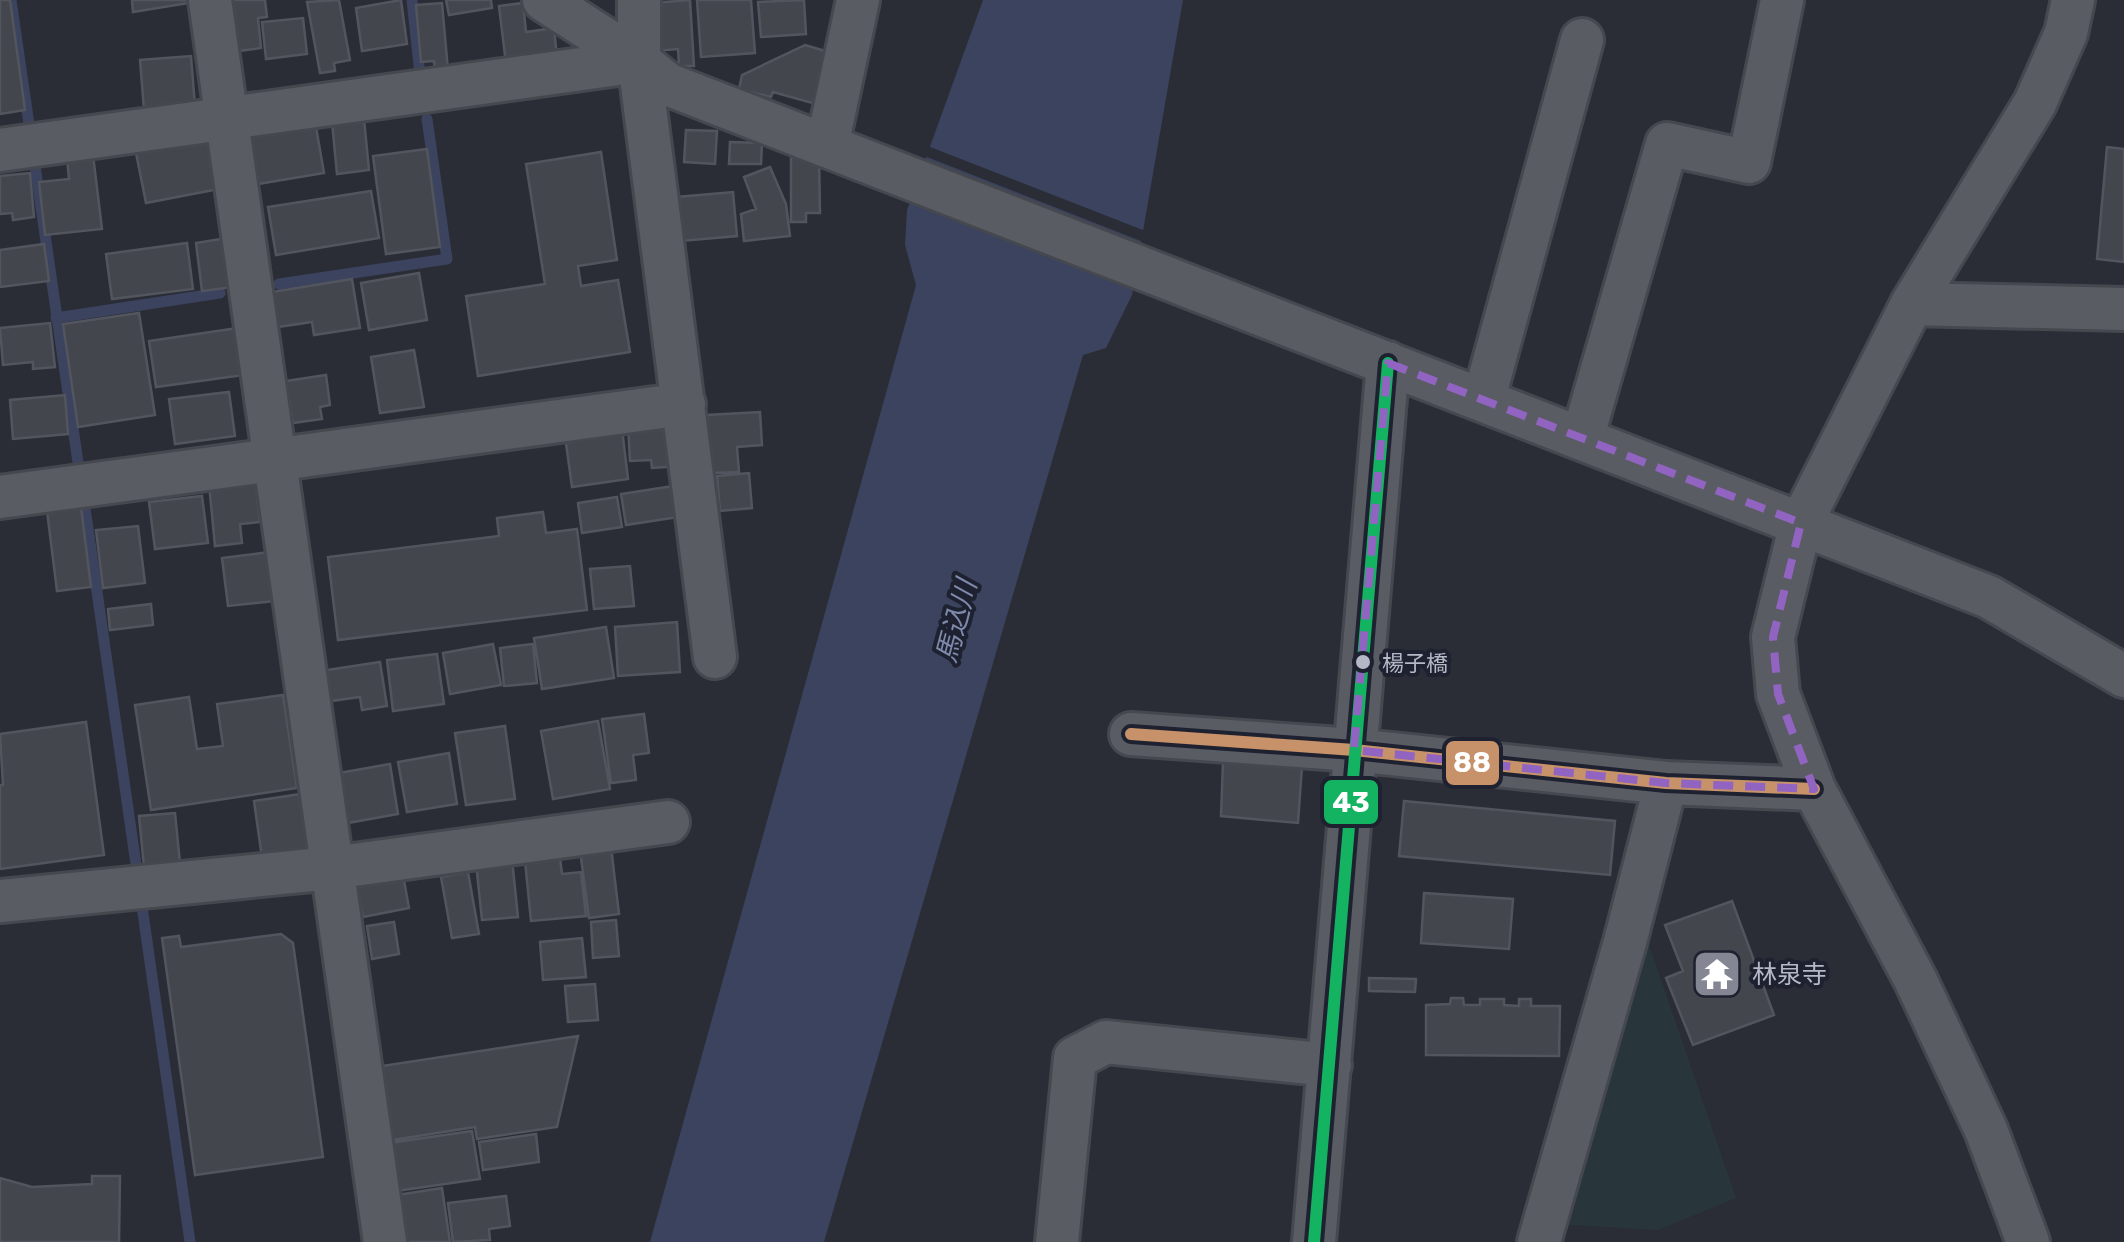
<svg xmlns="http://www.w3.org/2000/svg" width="2124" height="1242" font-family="Rubik,'Noto Sans JP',sans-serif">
<rect width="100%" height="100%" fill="#2a2d35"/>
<!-- green -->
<path fill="#28363b" d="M1625,942L1649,945L1736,1198L1658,1230L1556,1224Z"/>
<!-- water -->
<path fill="#3b435e" d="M983,0H1183L1132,295L1106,348L1083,355L824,1242H650L916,285L905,245L907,210Z"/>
<!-- pier -->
<path fill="#2a2d35" d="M925,145L1148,232L1146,243L922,155Z"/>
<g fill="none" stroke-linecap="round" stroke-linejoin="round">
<!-- stream -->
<path stroke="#3b435e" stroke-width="11" d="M11,0L80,476
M412,0L420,75
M279,284L447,259L427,119
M56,318L220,293
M83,494L190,1242"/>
</g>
<!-- building -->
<path fill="#44464e" stroke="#52555d" stroke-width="2.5" d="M0,0H10L25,110L0,114Z
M132,0H189V3L133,12Z
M233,0H265L267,17L258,18L261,48L238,51Z
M339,0L350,60L334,63L335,71L320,73L307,2Z
M401,0L407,44L362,51L356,8Z
M446,0H491L492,8L449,15Z
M690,0L694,66H679L678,49L655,51L652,3Z
M697,0H751L755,53L701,57Z
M804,0L806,34L761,37L758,2Z
M442,3L448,70L435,71L434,61L421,62L416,5Z
M523,3L526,32L554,28L557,58L506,64L499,6Z
M303,18L307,54L266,59L262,22Z
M805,45L829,52L816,104L773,92L771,97L739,89L742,75Z
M191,56L195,106L144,110L140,60Z
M364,119L369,170L337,174L332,122Z
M315,121L324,173L258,184L249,132Z
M686,130L717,131L715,164L684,162Z
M214,139L224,188L146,203L136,153Z
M730,142L762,143L761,164H729Z
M2107,147L2124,149V262L2097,259Z
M427,149L440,247L386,254L373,156Z
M601,152L617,260L578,266L581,286L618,280L630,352L478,376L466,296L545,284L526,164Z
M93,155L102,229L45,235L39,182L69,179L67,158Z
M791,156H819L820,213H806V222H791Z
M770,167L786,204L790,236L744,241L741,214L756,209L744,177Z
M30,173L34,217L13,220L12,213L0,214V176Z
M371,191L379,238L276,255L268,207Z
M733,192L737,236L681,241L677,197Z
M227,238L233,287L202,291L196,243Z
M187,243L193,289L112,299L106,254Z
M44,244L49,281L0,287V250Z
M419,273L427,320L369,330L361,283Z
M352,279L360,328L314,335L312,322L278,327L272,292Z
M139,313L155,415L78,427L63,324Z
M50,323L55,367L33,369V362L3,365L0,328Z
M238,328L244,375L156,387L149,341Z
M414,350L424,407L380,413L371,357Z
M326,375L330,405L320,407L322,419L293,423L286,381Z
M229,392L235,436L175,444L169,399Z
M65,395L68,434L13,439L10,400Z
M760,412L762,445L737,447L739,472L712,473L707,415Z
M678,421L681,466L652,468L651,460L630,461L628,424Z
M622,429L628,479L572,487L565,436Z
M749,473L752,508L720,511L717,476Z
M255,479L260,522L240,524L242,543L215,546L209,484Z
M680,485L685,516L626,525L621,494Z
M202,496L208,543L155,549L149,502Z
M617,497L622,527L582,533L578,503Z
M81,507L91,587L57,591L47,511Z
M543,512L546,533L577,529L587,610L338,640L328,557L499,536L497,518Z
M138,526L145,583L103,588L96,530Z
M270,552L276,601L228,606L222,558Z
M630,566L634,606L594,609L590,569Z
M151,604L153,625L110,630L108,609Z
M677,622L680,672L618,676L615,627Z
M606,627L614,678L542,689L534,638Z
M493,644L501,685L450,694L443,653Z
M533,644L537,683L504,686L500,648Z
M437,654L444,704L393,711L387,660Z
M380,662L387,706L362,710L360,697L331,701L327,670Z
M283,695L297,788L151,810L135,705L189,697L197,749L223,746L217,704Z
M644,714L649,753L633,755L636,780L611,783L602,719Z
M598,721L610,789L553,799L541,731Z
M86,722L104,855L0,869V785H3L0,734Z
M505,726L515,799L466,805L455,733Z
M449,753L457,804L407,812L398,762Z
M1223,762L1302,766L1298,823L1221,816Z
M390,764L398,814L348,823L339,773Z
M307,793L315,850L262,858L254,801Z
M1404,801L1615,821L1610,875L1399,856Z
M175,813L180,863L144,867L139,816Z
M611,847L619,914L589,918L580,850Z
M560,858L562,874L581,872L586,916L531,921L525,861Z
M512,859L518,917L482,920L476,863Z
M468,872L479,934L452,938L441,877Z
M403,875L409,908L363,917L356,883Z
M1424,893L1513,899L1509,949L1421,943Z
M1732,901L1774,1015L1693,1045L1666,978L1683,971L1665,925Z
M616,920L619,956L593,958L591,922Z
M394,922L399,954L372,959L367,926Z
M281,934L293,943L323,1157L195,1175L162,938L179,936L181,947Z
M582,938L586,977L543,980L540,942Z
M1369,978L1416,979L1415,992L1369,991Z
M595,984L598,1020L568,1022L565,986Z
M1451,998H1463L1464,1005H1480V999H1504V1005L1519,1006V999H1531V1006H1560L1559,1056L1426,1055V1005L1450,1004Z
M578,1036L557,1127L477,1139L475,1127L393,1140L382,1066Z
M472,1131L480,1179L396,1191L389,1143Z
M536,1134L539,1162L483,1170L479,1142Z
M92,1176H120L119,1242H0V1178L32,1187L92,1184Z
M442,1188L450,1242H404L397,1195Z
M506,1196L510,1226L489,1229L490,1240L453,1242L448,1203Z"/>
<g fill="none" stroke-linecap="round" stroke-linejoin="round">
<!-- minor casing -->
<g stroke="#46484f" stroke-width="48">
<path id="minor" d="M210,0L385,1242
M544,0L639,61L667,84L1989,597L2124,676
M639,0V61L715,657
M827,146L858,0
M0,150L639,61
M1912,304L2124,309
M1484,398L1582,40
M1582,439L1667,144L1749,162L1782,0
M0,497L684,404
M1131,734L1354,750L1666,783L1814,789
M0,901L332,868L668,822
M1057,1242L1075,1058L1106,1042L1330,1065
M1314,1242L1388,363
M1539,1242L1625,942L1666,783
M2028,1242L1986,1130L1916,981L1814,789L1778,694L1773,637L1801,523L1912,304L2035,103L2066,33L2073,0"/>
</g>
<!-- minor -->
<use href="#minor" stroke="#5a5c64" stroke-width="42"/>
<!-- bus-1 casing -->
<g stroke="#1e2230" stroke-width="20">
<path id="bus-1" d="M1131,734L1354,750L1666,783L1814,789"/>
</g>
<!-- bus-2 casing -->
<g stroke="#1e2230" stroke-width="20">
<path id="bus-2" d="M1314,1242L1388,363"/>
</g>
<!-- bus-1 -->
<use href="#bus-1" stroke="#c7916a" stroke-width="12"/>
<!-- bus-2 -->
<use href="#bus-2" stroke="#13b361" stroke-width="12"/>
</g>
<!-- marked area -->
<path fill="none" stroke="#9264c2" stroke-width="8" stroke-dasharray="20 12" stroke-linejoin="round" d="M1388,363L1801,523L1773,637L1778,694L1814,789L1666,783L1354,750Z"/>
<!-- icons -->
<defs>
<g id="temple-square" transform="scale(2.5)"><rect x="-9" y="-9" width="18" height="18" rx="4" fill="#848793" stroke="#1e2230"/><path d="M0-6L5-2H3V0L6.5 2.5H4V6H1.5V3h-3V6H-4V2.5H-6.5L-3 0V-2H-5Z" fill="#fff"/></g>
</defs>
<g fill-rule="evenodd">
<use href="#temple-square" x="1717" y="974"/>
</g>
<!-- markers -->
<circle fill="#b5b8c6" stroke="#1e2230" stroke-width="4" cx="1363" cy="662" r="9"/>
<g text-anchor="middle" stroke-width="8" stroke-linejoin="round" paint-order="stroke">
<!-- bus labels -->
<g font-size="22" fill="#b5b8c6" stroke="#1e2230" text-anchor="start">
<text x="1382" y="671">楊子橋</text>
</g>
<!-- poi labels -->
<g font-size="25" fill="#b5b8c6" stroke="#1e2230" text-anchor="start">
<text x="1752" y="983">林泉寺</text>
</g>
<!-- water labels -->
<g font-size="28" font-style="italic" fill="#7f89ab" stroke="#1e2230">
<text transform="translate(956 621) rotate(-75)" y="10">馬込川</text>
</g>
</g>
<g stroke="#1e2230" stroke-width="4">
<rect x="1444" y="739" width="57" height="48" rx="10" fill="#c7916a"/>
<rect x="1322" y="778" width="58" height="48" rx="10" fill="#13b361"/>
</g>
<g font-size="28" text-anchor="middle" font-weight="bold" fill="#fff">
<text x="1472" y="772">88</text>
<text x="1351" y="812">43</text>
</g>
</svg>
